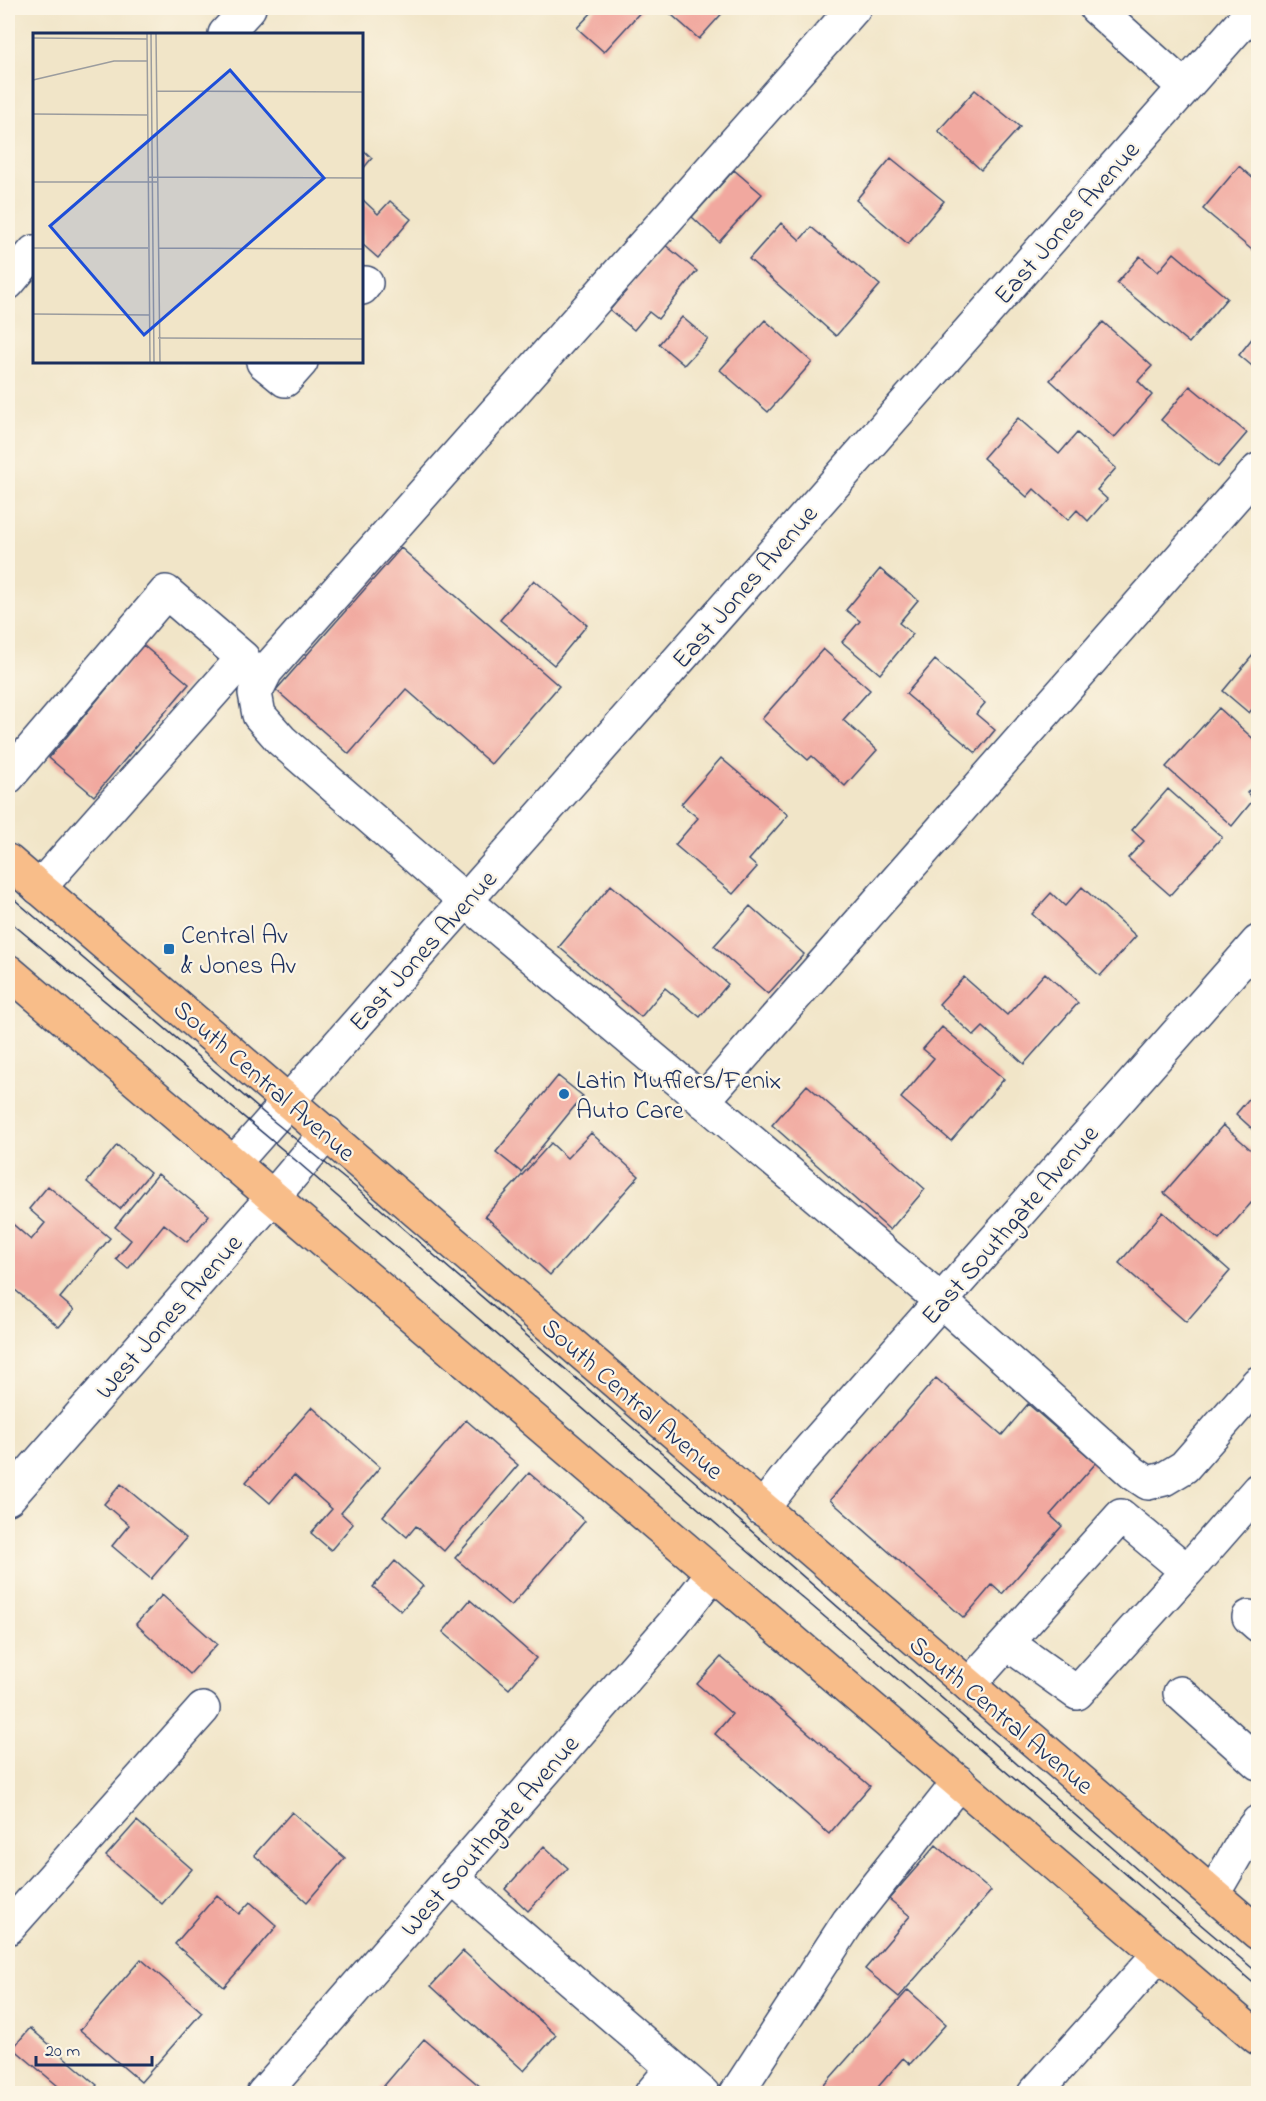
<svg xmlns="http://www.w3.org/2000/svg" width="1266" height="2101" font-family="'Indie Flower',sans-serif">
<rect width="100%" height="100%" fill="#fcf5e5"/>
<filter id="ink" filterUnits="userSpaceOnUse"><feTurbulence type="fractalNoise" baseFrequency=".0167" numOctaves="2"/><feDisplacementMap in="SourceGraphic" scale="12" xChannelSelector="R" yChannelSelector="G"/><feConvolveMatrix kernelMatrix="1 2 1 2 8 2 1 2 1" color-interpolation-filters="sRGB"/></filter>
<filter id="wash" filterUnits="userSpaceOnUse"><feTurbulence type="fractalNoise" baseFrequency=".008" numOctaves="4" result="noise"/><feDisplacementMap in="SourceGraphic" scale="24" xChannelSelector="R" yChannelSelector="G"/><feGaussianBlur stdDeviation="1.35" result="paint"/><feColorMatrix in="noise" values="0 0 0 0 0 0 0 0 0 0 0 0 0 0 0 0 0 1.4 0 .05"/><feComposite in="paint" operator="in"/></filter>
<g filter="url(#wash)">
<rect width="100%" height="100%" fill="#f1e5c8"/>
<g id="blocks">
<!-- building -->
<path fill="#f1a89f" d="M596,8H644L604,52L577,28Z
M664,8H727L699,39Z
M975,90L1020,127L981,170L938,131Z
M362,149L372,158L362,170Z
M891,158L944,201L908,244L856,200Z
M1239,166L1258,183V255L1203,209Z
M734,170L762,194L719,242L692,217Z
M362,199L378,214L390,201L411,219L378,258L362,244Z
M781,223L800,240L811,227L880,285L836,336L749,259Z
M664,244L697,271L658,319L649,312L634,330L610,310Z
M1174,253L1227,298L1189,343L1117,283L1140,256L1158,272Z
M682,317L708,339L684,365L659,344Z
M765,320L812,362L768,412L720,370Z
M1103,322L1152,366L1138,381L1152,395L1114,438L1050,380Z
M1258,331V371L1239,355Z
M1190,386L1247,433L1218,467L1161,420Z
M1018,418L1059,454L1077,433L1116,468L1097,490L1107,499L1088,521L1077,510L1068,520L1034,489L1027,497L983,458Z
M401,548L559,686L491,764L406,689L349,754L276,690Z
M880,569L918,600L899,623L913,634L880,674L842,642L860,621L846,610Z
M534,580L587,625L554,665L500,620Z
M143,645L189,684L94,796L49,758Z
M823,649L870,690L843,720L877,750L845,786L812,756L808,760L762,719Z
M1258,649V702L1249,713L1223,691Z
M935,660L985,703L976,714L995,730L976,753L906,694Z
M1219,708L1258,743V780L1247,793L1254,799L1232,826L1166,767Z
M721,758L788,815L749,860L757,867L733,894L675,845L698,818L681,804Z
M1168,789L1222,837L1170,895L1128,858L1144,841L1132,830Z
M611,885L728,984L700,1017L665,988L641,1017L559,947Z
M1082,887L1136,936L1100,976L1032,914L1051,893L1065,906Z
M750,906L804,954L768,994L714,946Z
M1045,973L1078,1003L1024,1064L983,1027L974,1036L939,1004L964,977L1007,1015Z
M942,1027L1004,1079L951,1141L901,1098L934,1058L923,1049Z
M558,1076L583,1096L521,1172L496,1152Z
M807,1085L925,1189L890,1230L772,1125Z
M1258,1088V1134L1236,1114Z
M1223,1125L1258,1156V1195L1219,1240L1164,1193Z
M591,1133L639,1176L550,1275L485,1216L551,1143L567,1158Z
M117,1145L150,1173L120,1209L87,1182Z
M158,1174L209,1215L187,1242L164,1224L128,1269L116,1259L131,1240L115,1227Z
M48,1186L110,1238L60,1298L74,1310L59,1327L8,1284V1220L31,1240L45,1223L29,1209Z
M1163,1212L1230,1271L1186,1322L1119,1263Z
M936,1378L1002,1435L1028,1404L1096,1463L1050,1515L1062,1526L1002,1594L992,1585L964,1618L830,1500Z
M312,1407L380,1467L341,1513L353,1524L331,1550L311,1533L332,1509L294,1475L270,1503L246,1482Z
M466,1420L518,1465L444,1551L416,1526L407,1537L383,1516Z
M529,1473L585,1521L511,1606L455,1558Z
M121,1484L186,1538L151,1579L112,1546L129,1525L104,1504Z
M395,1561L423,1586L401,1611L373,1587Z
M162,1595L217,1644L190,1674L136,1624Z
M470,1600L536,1658L509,1689L443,1632Z
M721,1657L870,1786L829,1834L715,1734L732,1714L697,1684Z
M292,1812L345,1858L307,1902L254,1855Z
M137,1821L192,1869L162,1904L106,1856Z
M936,1845L991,1891L899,1997L865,1969L910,1916L889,1899Z
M544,1846L568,1868L528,1911L505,1889Z
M217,1895L239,1914L250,1902L277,1926L224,1987L175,1944Z
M463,1951L556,2035L524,2071L431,1986Z
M141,1959L202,2012L141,2082L80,2030Z
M908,1990L946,2024L910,2064L903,2058L872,2094H816Z
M30,2028L97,2085L90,2094H52L58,2086L13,2048Z
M424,2039L489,2094H377Z"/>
</g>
</g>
<g filter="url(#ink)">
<use href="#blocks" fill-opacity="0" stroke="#3b4a6e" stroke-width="1.5"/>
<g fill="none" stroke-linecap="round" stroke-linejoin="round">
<!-- minor casing -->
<g stroke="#3b4a6e" stroke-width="36">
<path id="minor" d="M854,8L266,671L255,693L259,715L281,740L466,901L941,1301L1133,1473L1148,1483L1164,1479L1184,1467L1258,1383
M1096,8L1184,87
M225,34L249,8
M8,283L34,252
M362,288L366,283
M263,362L285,380L301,362
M8,777L166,592L243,658L39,888
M703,1101L1258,470
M233,1164L1255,8
M8,1498L272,1198L327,1133
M762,1509L798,1463L1258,942
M1187,1571L1258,1490
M1249,1617L1258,1625
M969,1685L1121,1516L1187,1571L1077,1693L1007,1643
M1180,1693L1258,1763
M452,1877L703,2094
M1213,1894L1246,1837L1258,1822
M8,1928L203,1709
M263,2094L674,1623L712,1574
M651,2094L673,2068
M736,2094L848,1922L959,1782
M1034,2094L1160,1953"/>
</g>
<!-- major casing -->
<g stroke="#3b4a6e" stroke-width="36">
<path id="major" d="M8,861C426,1217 840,1577 1258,1933
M8,971L1258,2038"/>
</g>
<!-- minor -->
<use href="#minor" stroke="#fff" stroke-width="33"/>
<!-- major -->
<use href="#major" stroke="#f8bd89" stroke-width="33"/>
<!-- tram -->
<path stroke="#1b2f5e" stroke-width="1.5" d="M8,894L272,1120L361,1192L699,1485L1173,1901L1258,1973
M8,920L300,1164L737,1542L1258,1987"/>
</g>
</g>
<!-- markers -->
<g fill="#1f6fb2" stroke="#fcf5e5" stroke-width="2">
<rect x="163" y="943" width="12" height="12" rx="3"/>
<circle cx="564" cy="1094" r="6"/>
</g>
<g text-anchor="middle" stroke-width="4.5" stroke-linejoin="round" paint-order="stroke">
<!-- street labels -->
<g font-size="26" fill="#1b2f5e" stroke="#fcf5e5">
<text transform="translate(1066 222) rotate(-49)" y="9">East Jones Avenue</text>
<text transform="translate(744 586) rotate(-49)" y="9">East Jones Avenue</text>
<text transform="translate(422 950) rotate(-48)" y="9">East Jones Avenue</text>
<text transform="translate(265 1080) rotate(41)" y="9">South Central Avenue</text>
<text transform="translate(1009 1224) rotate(-49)" y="9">East Southgate Avenue</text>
<text transform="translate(168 1316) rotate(-49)" y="9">West Jones Avenue</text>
<text transform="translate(633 1398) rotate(41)" y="9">South Central Avenue</text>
<text transform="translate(1002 1714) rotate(40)" y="9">South Central Avenue</text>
<text transform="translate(489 1835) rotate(-49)" y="9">West Southgate Avenue</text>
</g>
<!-- poi labels -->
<g font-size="26" fill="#1b2f5e" stroke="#fcf5e5" text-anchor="start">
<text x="181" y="943">Central Av<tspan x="181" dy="30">&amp; Jones Av</tspan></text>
<text x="576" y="1088">Latin Mufflers/Fenix<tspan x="576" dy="30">Auto Care</tspan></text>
</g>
</g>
<!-- overview -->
<g transform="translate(33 33)">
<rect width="330" height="330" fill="#f1e5c8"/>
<path fill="none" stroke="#9b9c9e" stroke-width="1.5" d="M114,1L117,329M118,1L121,329M123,1L127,329M0,5L114,6M0,47L81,28H114M123,58L330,59M0,81L114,82M115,144L330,145M0,149H124M0,215H115M125,215L330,216M0,281L116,282M125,305L330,306"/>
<path fill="#1d4ed8" fill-opacity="0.15" stroke="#1d4ed8" stroke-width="3" d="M197,37L291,145L111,302L17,193Z"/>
<rect width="330" height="330" fill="none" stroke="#1b2f5e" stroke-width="3"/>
</g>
<!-- margin -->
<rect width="1266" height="2101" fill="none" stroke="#fcf5e5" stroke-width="30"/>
<!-- scale -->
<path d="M36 2056v9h116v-9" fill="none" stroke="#1b2f5e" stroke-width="3"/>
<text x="45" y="2056" font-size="18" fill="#1b2f5e" stroke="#fcf5e5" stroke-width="4.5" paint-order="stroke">20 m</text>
</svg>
